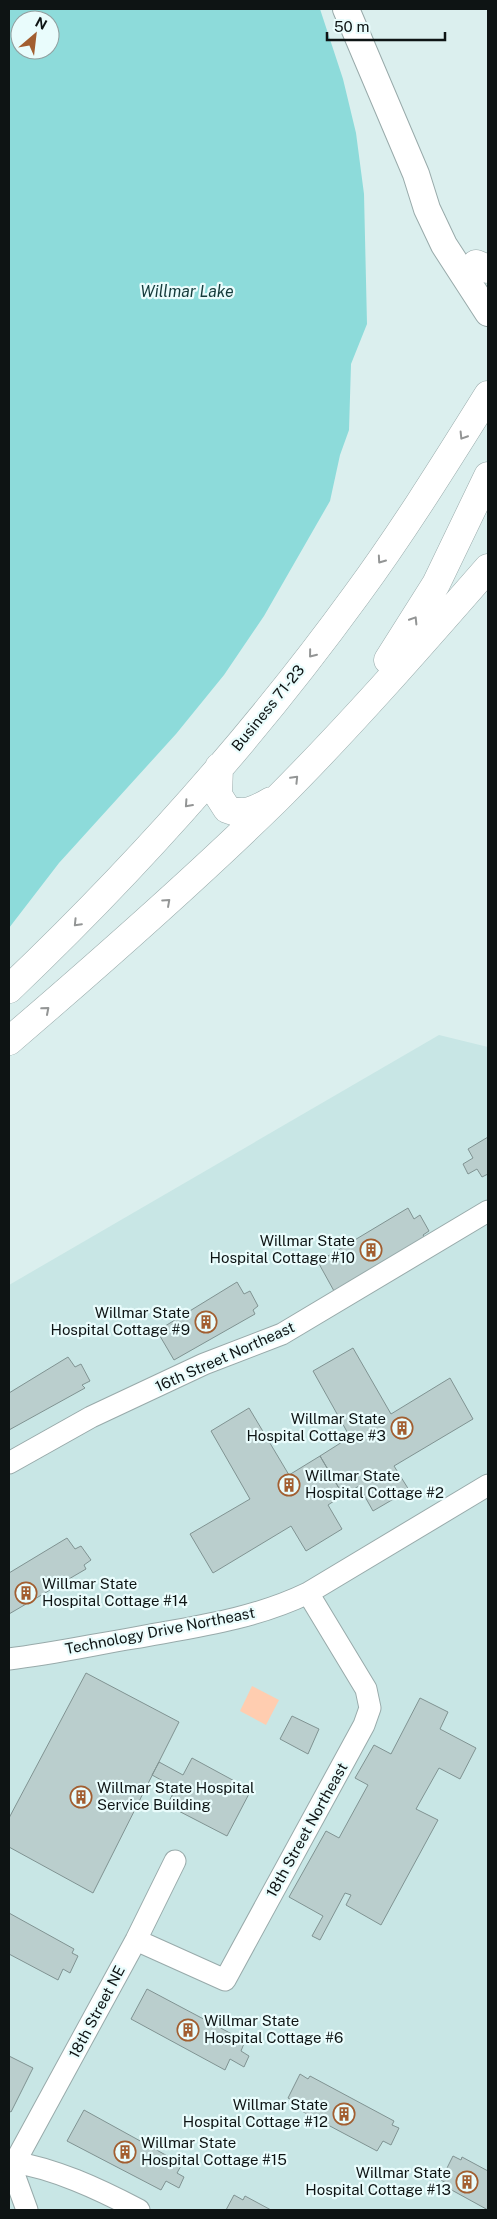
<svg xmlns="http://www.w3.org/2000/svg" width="497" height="2219" font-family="'Public Sans',sans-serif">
<rect width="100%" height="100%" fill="#dbefee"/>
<!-- built -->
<path fill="#c8e6e5" d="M439,1035L488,1047V2210H9V1285Z"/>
<!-- green -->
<path fill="#ffcdb0" d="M252,1686L279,1700L266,1725L240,1711Z"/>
<!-- water -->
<path fill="#8ddbda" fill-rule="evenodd" d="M9,9H320L343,79L356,133L364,194L367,324L351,364L349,430L340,455L330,501L264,616L224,675L176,734L59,863L9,928ZM20,20H50V50H20Z"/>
<!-- building -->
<path fill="#bacecd" stroke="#809392" d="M488,1137V1174L482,1177L477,1169L468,1174L463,1164L473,1158L468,1149Z
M408,1208L414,1219L420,1215L429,1231L423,1235L425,1238L334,1291L318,1262Z
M237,1282L244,1294L250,1291L258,1306L253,1310L255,1314L174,1360L157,1331Z
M353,1348L391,1414L450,1378L473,1419L394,1466L409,1490L373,1511L359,1486L343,1495L320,1456L350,1437L313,1371Z
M68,1357L75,1367L81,1364L90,1381L82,1385L85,1388L9,1430V1393Z
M249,1408L289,1475L320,1456L343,1495L328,1505L342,1529L306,1551L291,1526L213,1573L190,1534L250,1499L211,1431Z
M67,1538L75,1549L81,1546L91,1560L84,1565L86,1569L9,1614V1573Z
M86,1673L179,1722L93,1893L9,1847V1818Z
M420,1698L448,1712L440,1729L476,1748L460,1779L439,1768L416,1809L438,1820L381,1925L346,1905L351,1895L345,1893L320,1940L312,1936L323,1916L289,1897L326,1831L339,1838L368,1785L355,1778L374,1745L391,1754Z
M292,1716L319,1729L308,1754L280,1739Z
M192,1758L251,1790L227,1836L167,1805L176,1788L152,1775L159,1762L183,1775Z
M9,1913L74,1949L72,1953L78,1956L70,1973L63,1969L58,1980L9,1954Z
M147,1989L245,2041L241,2051L249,2056L244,2067L230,2059L225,2070L131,2019Z
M9,2056L33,2068L11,2112L9,2111Z
M300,2074L308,2079L310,2076L394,2121L392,2125L399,2128L391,2145L383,2141L377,2151L294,2107L297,2103L288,2098Z
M84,2110L182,2164L177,2173L184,2177L179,2188L166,2181L161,2190L67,2141Z
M453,2156L461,2160L462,2157L488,2171V2210L448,2188L449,2185L441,2180Z
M234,2195L243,2200L245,2196L271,2210H226Z"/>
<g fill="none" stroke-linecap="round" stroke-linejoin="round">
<!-- minor casing -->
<g stroke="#98aaaa" stroke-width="23">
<path id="minor" d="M9,1463L91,1417L204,1364L282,1334L488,1211
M9,1659C51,1654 92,1645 134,1638C193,1627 252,1620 308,1593L488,1485
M136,1940L225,1980L364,1725L370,1708L366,1689L308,1593
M9,2161C56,2169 97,2188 139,2210
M27,2210L15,2177V2162L136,1940L175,1861"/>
</g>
<!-- major casing -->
<g stroke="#98aaaa" stroke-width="28">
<path id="major" d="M346,9L416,174L427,209L444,245L488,313"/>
</g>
<!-- highway casing -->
<g stroke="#98aaaa" stroke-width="29">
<path id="highway" d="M476,264L488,269
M388,660L436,584L488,476
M219,767L218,795L227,809C243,816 256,810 271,801
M9,989C136,868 254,736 357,594C404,530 446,462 488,395
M9,1041C100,963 190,884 276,800C350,726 419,647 488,568"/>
</g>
<!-- minor -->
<use href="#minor" stroke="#fff" stroke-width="21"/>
<!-- major -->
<use href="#major" stroke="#fff" stroke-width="26"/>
<!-- highway -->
<use href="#highway" stroke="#fff" stroke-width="28"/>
</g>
<!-- one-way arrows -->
<defs><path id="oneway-chevron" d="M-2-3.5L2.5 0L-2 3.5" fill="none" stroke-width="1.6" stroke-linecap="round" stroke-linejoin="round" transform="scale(1.25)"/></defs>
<g stroke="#939595">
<use href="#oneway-chevron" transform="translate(463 436) rotate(122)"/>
<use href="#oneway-chevron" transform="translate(381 560) rotate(125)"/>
<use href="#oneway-chevron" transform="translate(414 620) rotate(-58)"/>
<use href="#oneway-chevron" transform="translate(312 654) rotate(129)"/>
<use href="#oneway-chevron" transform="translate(295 779) rotate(-46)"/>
<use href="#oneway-chevron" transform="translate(188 804) rotate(132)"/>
<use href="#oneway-chevron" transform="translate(167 902) rotate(-42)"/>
<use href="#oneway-chevron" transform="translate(77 923) rotate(134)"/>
<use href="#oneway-chevron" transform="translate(46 1010) rotate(-41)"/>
</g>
<!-- icons -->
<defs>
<g id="building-ring" transform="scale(1.125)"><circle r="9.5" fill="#e9fcfc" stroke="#a25e30" stroke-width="1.5"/><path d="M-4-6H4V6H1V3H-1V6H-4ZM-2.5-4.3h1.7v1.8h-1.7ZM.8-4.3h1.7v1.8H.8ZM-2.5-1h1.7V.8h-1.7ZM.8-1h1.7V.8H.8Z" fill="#a25e30"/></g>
</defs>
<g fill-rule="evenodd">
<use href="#building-ring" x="371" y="1250"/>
<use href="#building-ring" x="206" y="1322"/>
<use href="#building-ring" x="402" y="1428"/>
<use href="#building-ring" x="289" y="1485"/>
<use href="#building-ring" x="26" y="1593"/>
<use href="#building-ring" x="81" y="1797"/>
<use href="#building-ring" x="188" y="2030"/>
<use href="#building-ring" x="344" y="2114"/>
<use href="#building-ring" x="125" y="2152"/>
<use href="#building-ring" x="467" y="2182"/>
</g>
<g text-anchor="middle" stroke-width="4.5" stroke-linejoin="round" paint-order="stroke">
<!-- street labels -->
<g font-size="15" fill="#0e1414" stroke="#e9fcfc">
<text transform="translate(268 708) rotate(-51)" y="5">Business 71-23</text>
<text transform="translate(225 1357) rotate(-24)" y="5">16th Street Northeast</text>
<text transform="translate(160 1631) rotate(-11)" y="5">Technology Drive Northeast</text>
<text transform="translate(307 1830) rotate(-61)" y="5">18th Street Northeast</text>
<text transform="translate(97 2012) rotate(-62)" y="5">18th Street NE</text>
</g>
<!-- poi labels -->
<g font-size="15" fill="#0e1414" stroke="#e9fcfc" text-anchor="end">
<text x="355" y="1246">Willmar State<tspan x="355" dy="17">Hospital Cottage #10</tspan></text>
<text x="190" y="1318">Willmar State<tspan x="190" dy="17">Hospital Cottage #9</tspan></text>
<text x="386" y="1424">Willmar State<tspan x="386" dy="17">Hospital Cottage #3</tspan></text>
<text x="305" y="1481" text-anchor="start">Willmar State<tspan x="305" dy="17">Hospital Cottage #2</tspan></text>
<text x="42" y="1589" text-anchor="start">Willmar State<tspan x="42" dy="17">Hospital Cottage #14</tspan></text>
<text x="97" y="1793" text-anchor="start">Willmar State Hospital<tspan x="97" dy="17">Service Building</tspan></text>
<text x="204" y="2026" text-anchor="start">Willmar State<tspan x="204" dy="17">Hospital Cottage #6</tspan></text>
<text x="328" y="2110">Willmar State<tspan x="328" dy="17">Hospital Cottage #12</tspan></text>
<text x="141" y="2148" text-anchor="start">Willmar State<tspan x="141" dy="17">Hospital Cottage #15</tspan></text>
<text x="451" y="2178">Willmar State<tspan x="451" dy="17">Hospital Cottage #13</tspan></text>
</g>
<!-- water labels -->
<g font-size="16" font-style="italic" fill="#153b3b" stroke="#e9fcfc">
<text x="187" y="297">Willmar Lake</text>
</g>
</g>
<!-- border -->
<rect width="497" height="2219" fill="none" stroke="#0e1414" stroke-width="20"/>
<!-- north arrow -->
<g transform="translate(35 35) rotate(28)"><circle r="24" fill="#e9fcfc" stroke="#919f9f"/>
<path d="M0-4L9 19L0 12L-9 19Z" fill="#a25e30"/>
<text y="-8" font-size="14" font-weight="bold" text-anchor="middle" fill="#0e1414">N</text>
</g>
<!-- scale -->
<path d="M327 32v8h118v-8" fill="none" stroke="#0e1414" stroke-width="2.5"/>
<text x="334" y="32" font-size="15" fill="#0e1414" stroke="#e9fcfc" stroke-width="4" paint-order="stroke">50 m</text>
</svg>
